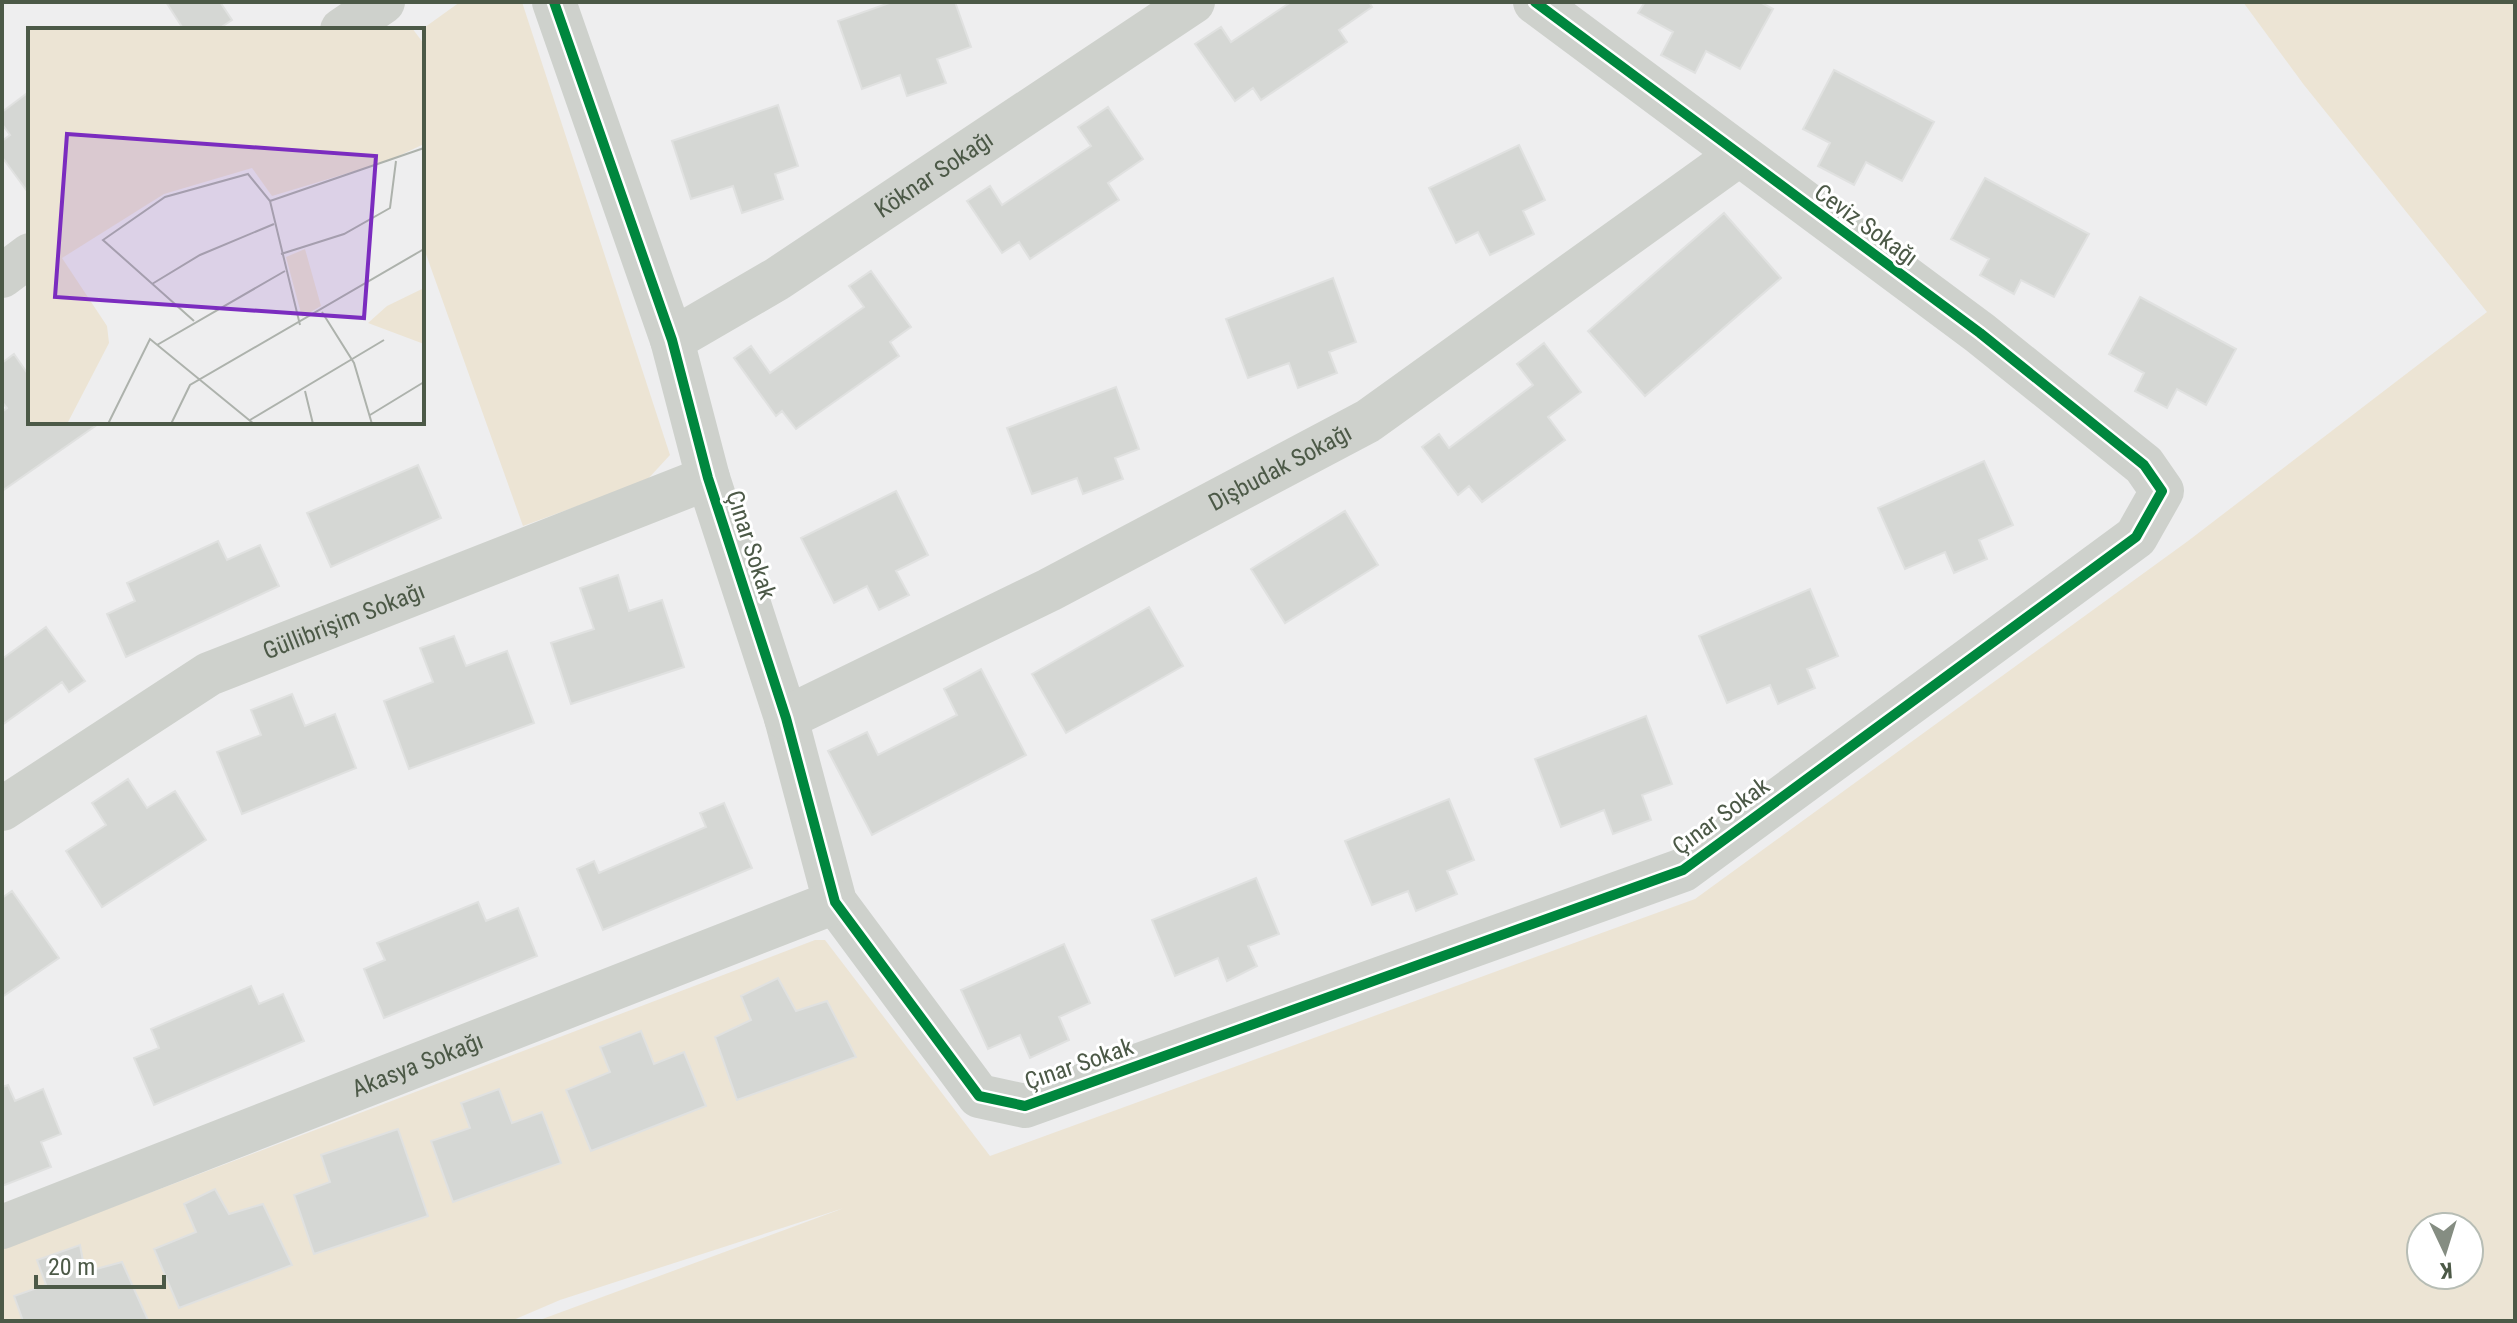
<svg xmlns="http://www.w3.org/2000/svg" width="2517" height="1323" font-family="'Roboto Condensed',sans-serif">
<rect width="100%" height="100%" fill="#eeeeef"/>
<!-- green -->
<path fill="#ece4d4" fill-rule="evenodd" d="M460,2H522L670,455L646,481L523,526L422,243L421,30Z
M2243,2H2515V1321H537L844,1208L560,1300L511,1321H2V1249L815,940H825L990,1156L1695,899L2188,541L2487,312L2304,85ZM2421,1227H2469V1275H2421Z"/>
<!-- building -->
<path fill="#d5d7d4" stroke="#e0e1e0" stroke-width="2" d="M166,2H220L232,20L217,30H184Z
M892,2H955L971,47L937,59L946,83L907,96L900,75L862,89L838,21Z
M1291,2H1369L1372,7L1339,30L1347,42L1261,100L1253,88L1235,101L1195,44L1221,27L1231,42Z
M1645,2H1760L1773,9L1740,69L1706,51L1695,73L1661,55L1673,32L1638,13Z
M1834,70L1934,122L1902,181L1866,162L1854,185L1818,166L1830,143L1803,129Z
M30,91V189L27,191L2,157V141L10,135L2,124V112Z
M778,105L798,166L775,174L783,199L742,213L733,186L691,199L672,141Z
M1108,107L1143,159L1108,183L1119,200L1030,259L1019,242L1002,253L967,201L990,186L1002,205L1091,146L1078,127Z
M1519,145L1545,200L1523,211L1534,234L1490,255L1478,232L1456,243L1429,188Z
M1985,178L2089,234L2054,297L2021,280L2014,294L1980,275L1989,259L1951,239Z
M1724,213L1781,278L1645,396L1588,331Z
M871,271L911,327L890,342L899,356L796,429L782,411L776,416L734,358L751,346L770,373L864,307L849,286Z
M1333,278L1356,342L1329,352L1337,373L1298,388L1289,363L1248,378L1226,319Z
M2140,297L2236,349L2206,405L2177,389L2167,408L2135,391L2144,373L2109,354Z
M1544,343L1581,392L1548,417L1565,440L1482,502L1469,486L1458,495L1422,447L1439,434L1449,448L1533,385L1517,364Z
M14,354L30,377V422H101L2,491V412L7,408L2,402V363Z
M1116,387L1139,449L1115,458L1123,479L1083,494L1077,478L1032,494L1007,428Z
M1984,461L2013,525L1979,540L1987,559L1954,573L1945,552L1905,569L1878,508Z
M418,465L441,518L331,567L307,513Z
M896,491L928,555L896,571L909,595L879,610L867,586L834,603L801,538Z
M1345,511L1378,565L1285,623L1251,569Z
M218,541L227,560L260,545L279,586L126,657L107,614L135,601L127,583Z
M618,575L629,611L662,600L684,667L571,704L551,643L594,629L580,588Z
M1810,589L1838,656L1807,669L1815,688L1778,704L1770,685L1727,703L1699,636Z
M1149,607L1183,666L1066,733L1032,674Z
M46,627L85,681L69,692L62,682L2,725V659Z
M454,636L466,666L507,651L534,723L409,769L384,701L433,682L420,648Z
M981,669L1026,755L872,835L828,751L867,732L878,755L957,715L944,689Z
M292,694L305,726L335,714L356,768L242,814L217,752L261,735L251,710Z
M1646,716L1672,784L1642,795L1651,820L1613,834L1604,810L1561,827L1535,759Z
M128,779L147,808L175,791L206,840L102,907L66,851L106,825L92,803Z
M1449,799L1474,860L1447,871L1457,894L1416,911L1408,891L1372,905L1345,841Z
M724,803L752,868L603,930L577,869L594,861L599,873L706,827L700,813Z
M1256,878L1279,934L1248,946L1257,966L1227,981L1218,958L1175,976L1152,920Z
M12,891L59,958L2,997V898Z
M478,902L486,921L518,908L537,956L384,1018L364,969L385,960L377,943Z
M1064,944L1090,1003L1059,1017L1069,1040L1030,1058L1020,1035L988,1049L961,990Z
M778,978L796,1011L827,1001L856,1057L737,1100L715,1037L751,1020L741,996Z
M251,986L259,1004L283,994L304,1041L154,1105L134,1058L159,1048L151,1029Z
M641,1031L654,1064L684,1052L706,1106L591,1151L566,1090L610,1072L600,1047Z
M8,1085L15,1101L43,1089L61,1134L41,1142L51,1167L2,1186V1087Z
M499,1089L512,1123L542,1112L561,1163L453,1202L431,1141L470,1128L461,1103Z
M398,1129L428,1216L314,1254L294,1195L330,1182L321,1155Z
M215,1189L229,1214L263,1204L292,1265L179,1308L154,1249L196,1232L184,1204Z
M80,1245L85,1272L122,1262L148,1320L23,1321L14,1296L46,1285L37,1260Z"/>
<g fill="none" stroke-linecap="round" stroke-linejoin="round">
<!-- minor -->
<g stroke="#ced1cc" stroke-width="44">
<path d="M554,2L672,340L708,478L786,718L835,902L979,1096L1025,1106L1683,870L2136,537L2162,491L2144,465L1980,333L1535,2"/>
<path d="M342,30L383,2"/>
<path d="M2,276L30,255"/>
<path id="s1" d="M672,340L777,279L1193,2"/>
<path id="s2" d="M786,718L1049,590L1368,421L1737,156"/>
<path id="s3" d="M2,809L209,674L708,478"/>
<path id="s4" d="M2,1227L835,902"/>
</g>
<!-- cycleway casing -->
<g stroke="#fff" stroke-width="15">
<path id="cycleway" d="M554,2L672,340L708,478L786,718L835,902L979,1096L1025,1106L1683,870L2136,537L2162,491L2144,465L1980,333L1535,2"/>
</g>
<!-- cycleway -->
<use href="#cycleway" stroke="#00873e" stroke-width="10"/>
</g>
<g text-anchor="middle" stroke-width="6" stroke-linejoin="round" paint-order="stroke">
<!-- street labels -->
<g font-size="24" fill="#4c5947" stroke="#fff">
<text dy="8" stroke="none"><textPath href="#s1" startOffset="310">Köknar Sokağı</textPath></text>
<text transform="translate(1866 225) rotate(36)" y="8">Ceviz Sokağı</text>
<text dy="8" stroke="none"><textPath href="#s2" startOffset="554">Dişbudak Sokağı</textPath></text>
<text transform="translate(751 545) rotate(72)" y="8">Çınar Sokak</text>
<text dy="8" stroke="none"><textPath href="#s3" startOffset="392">Güllibrişim Sokağı</textPath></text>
<text transform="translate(1721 816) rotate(-36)" y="8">Çınar Sokak</text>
<text transform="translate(1079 1064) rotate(-19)" y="8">Çınar Sokak</text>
<text dy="8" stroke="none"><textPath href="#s4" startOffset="446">Akasya Sokağı</textPath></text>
</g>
</g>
<!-- overview -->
<g transform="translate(28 28)">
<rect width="396" height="396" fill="#eeeeef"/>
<path d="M0,0H384L396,16V116L360,133L244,168L224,140L136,166L34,230L79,298L81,315L39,396H0ZM277,221L293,278L274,289L258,229ZM396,260V316L340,295L359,278Z" fill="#ece4d4"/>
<path fill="none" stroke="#adb2ac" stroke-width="2" d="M242,173L396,120M253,226L316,206L362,180L368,133M124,256L172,227L246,196M294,284L326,335L344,396M166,293L75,212L137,169L220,146L242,173L272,297M129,317L257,243M277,363L285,396M342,387L396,354M222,392L356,312M80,396L122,311L226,396M143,396L162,357L396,221"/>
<path fill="#7b2cbf" fill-opacity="0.15" stroke="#7b2cbf" stroke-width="4" d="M39,106L348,128L336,290L27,269Z"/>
<rect width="396" height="396" fill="none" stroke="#4c5947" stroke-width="4"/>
</g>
<!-- border -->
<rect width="2517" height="1323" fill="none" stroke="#4c5947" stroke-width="8"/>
<!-- north arrow -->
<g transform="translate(2445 1251) rotate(176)"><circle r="38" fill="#ffffff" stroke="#b7bdb5" stroke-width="2"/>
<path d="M0-6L14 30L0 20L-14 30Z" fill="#858d82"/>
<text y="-12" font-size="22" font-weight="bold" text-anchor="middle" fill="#4c5947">K</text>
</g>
<!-- scale -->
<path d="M36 1275v12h128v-12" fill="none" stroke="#4c5947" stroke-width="4"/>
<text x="48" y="1275" font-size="24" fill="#4c5947" stroke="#ffffff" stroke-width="6" paint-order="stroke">20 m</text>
</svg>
